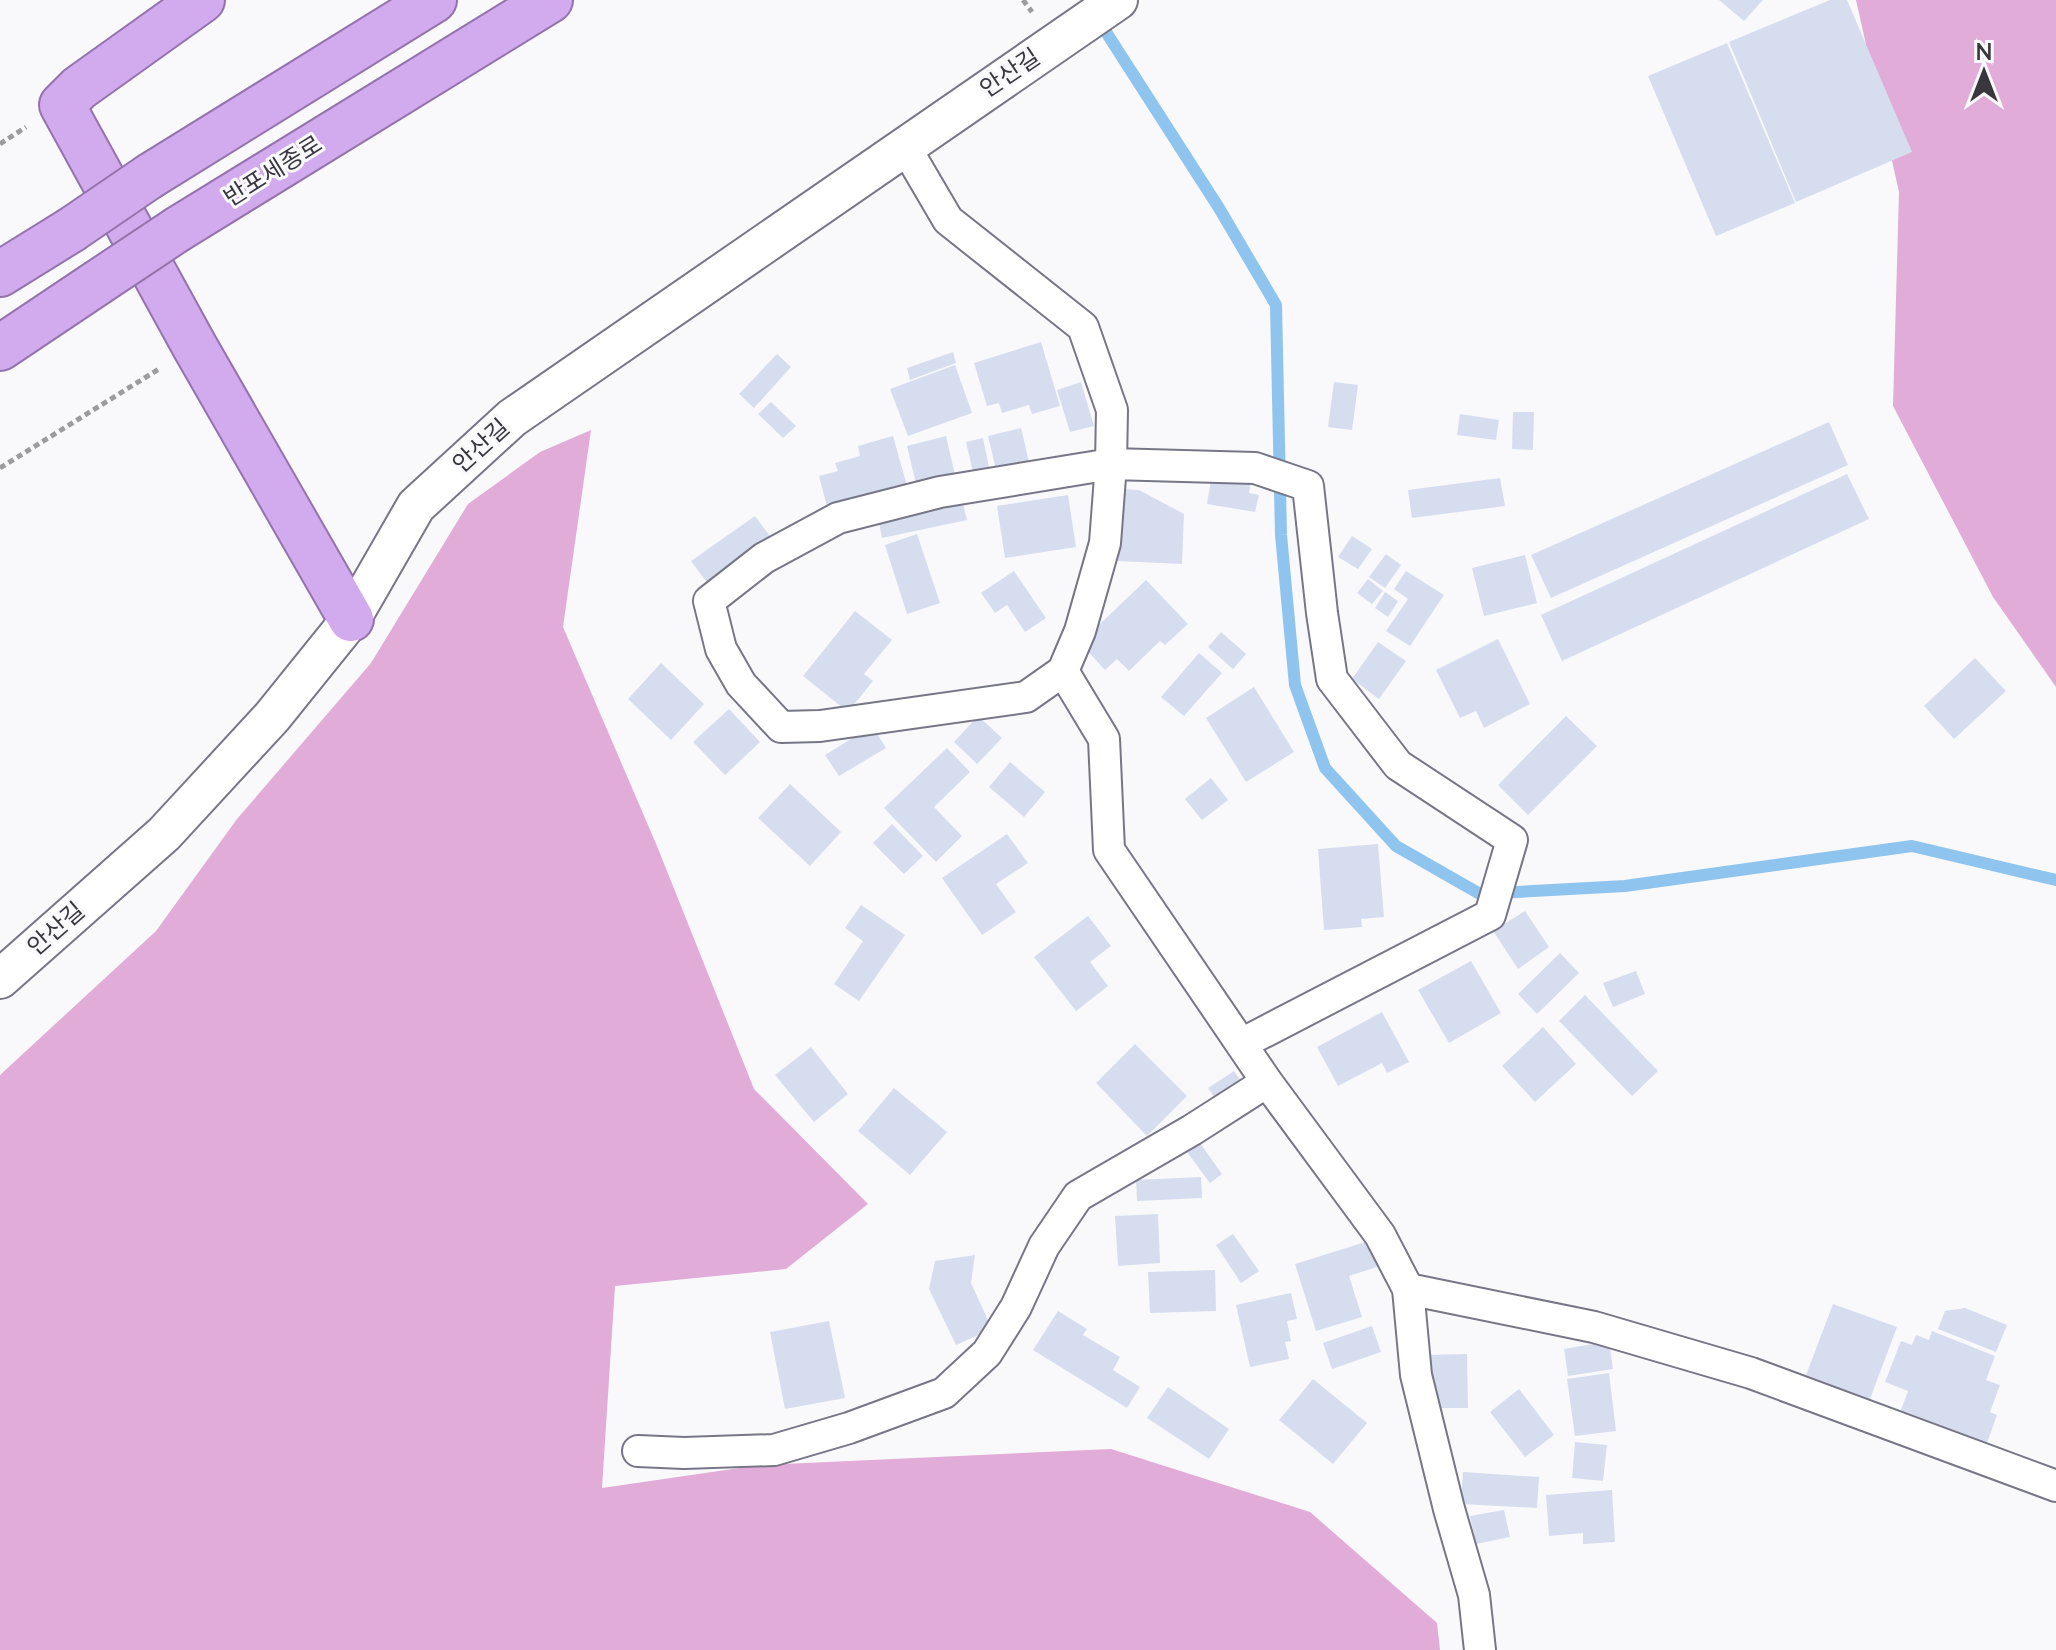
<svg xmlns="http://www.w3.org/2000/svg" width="2056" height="1650" font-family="Lato,'Noto Sans KR',sans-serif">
<rect width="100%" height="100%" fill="#f9f9fc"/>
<!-- forest -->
<path fill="#e1acd7" d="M1856,0H2056V687L1993,597L1893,406L1899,192Z
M591,430L563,627L657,846L754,1089L868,1204L786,1269L615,1286L602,1488L760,1465L1111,1449L1310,1512L1437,1623L1440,1650H0V1075L156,931L237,819L371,663L468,504L540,452Z"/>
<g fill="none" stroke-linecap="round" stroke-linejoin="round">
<!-- stream -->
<path stroke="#8fc4ef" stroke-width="12" d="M1097,18L1219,208L1276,305L1281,535L1295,685L1325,768L1396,846L1480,894L1625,886L1912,846L2056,880"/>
</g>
<!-- building -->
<path fill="#d5ddef" d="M1719,0H1763L1744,21Z
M1830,0H1847L1912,152L1796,202L1729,42Z
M1727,43L1795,203L1716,236L1648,76Z
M1041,342L1060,406L1032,414L1029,405L1002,413L999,403L987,406L974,363Z
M953,352L956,363L910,380L907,368Z
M777,354L791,367L754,408L739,394Z
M955,365L972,413L908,436L890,389Z
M1081,382L1094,426L1070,432L1057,390Z
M1334,382L1358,385L1352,430L1328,427Z
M771,402L796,426L783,438L758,414Z
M1513,412H1534L1533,450L1512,449Z
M1460,414L1499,420L1496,440L1457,435Z
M1829,422L1848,465L1551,598L1531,555Z
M1021,428L1030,466L997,474L988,436Z
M893,436L909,493L829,514L819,476L838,471L835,463L860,456L858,446Z
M946,436L955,475L916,484L907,446Z
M983,438L991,477L975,481L966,442Z
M1212,474L1251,481L1249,493L1259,495L1255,512L1207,504Z
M1847,474L1869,519L1562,661L1541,615Z
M1500,478L1505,506L1412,518L1408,490Z
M1122,489L1139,490L1184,514L1182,564L1118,561Z
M1068,495L1076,547L1005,558L997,506Z
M962,500L967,520L882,538L878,518Z
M755,516L772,539L708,584L691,561Z
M917,534L940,603L907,614L885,545Z
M1352,536L1372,549L1358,569L1338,557Z
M1386,554L1401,565L1385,588L1369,577Z
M1525,555L1537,603L1484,616L1472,568Z
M1014,571L1046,618L1025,632L1007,605L995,613L981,593Z
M1406,571L1444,595L1410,646L1386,631L1408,599L1394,589Z
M1368,579L1383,591L1372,604L1357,593Z
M1146,580L1188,624L1165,645L1160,641L1129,671L1117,659L1105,670L1080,643Z
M1385,592L1398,601L1388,617L1375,608Z
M855,611L892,640L864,674L873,681L848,712L803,676Z
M1221,632L1246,654L1233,669L1208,647Z
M1498,639L1530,704L1484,728L1476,711L1460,718L1436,670Z
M1378,642L1406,661L1379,699L1352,679Z
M1199,653L1222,673L1184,716L1161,697Z
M1975,658L2006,691L1954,739L1924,706Z
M661,663L704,704L671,740L628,699Z
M1254,687L1294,752L1246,782L1206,718Z
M729,709L760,742L725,775L693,742Z
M978,716L1002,738L977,764L954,742Z
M1566,716L1597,746L1528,815L1498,785Z
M872,726L886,748L839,776L825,755Z
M947,748L970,772L934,807L962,836L936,862L884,808Z
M1010,762L1045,792L1024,817L989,787Z
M1211,778L1228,800L1202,820L1185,799Z
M790,784L841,832L810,866L758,818Z
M892,824L923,856L904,874L873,843Z
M1007,834L1028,863L996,884L1016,912L982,935L942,878Z
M1378,844L1384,917L1361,919L1362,927L1324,930L1318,849Z
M861,905L905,935L859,1001L834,984L863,941L845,928Z
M1525,911L1549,947L1518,969L1493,931Z
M1088,916L1111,946L1090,962L1108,986L1076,1011L1034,957Z
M1560,953L1579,973L1537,1014L1518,994Z
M1471,961L1501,1013L1449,1043L1418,990Z
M1636,971L1645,994L1613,1007L1603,983Z
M1585,995L1658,1071L1632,1096L1559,1021Z
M1382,1012L1409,1062L1387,1073L1382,1063L1338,1086L1317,1047Z
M1543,1027L1576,1064L1535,1102L1502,1066Z
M1135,1044L1187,1096L1147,1136L1096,1083Z
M811,1047L848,1094L814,1122L775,1075Z
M1234,1071L1246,1088L1220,1106L1208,1088Z
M894,1088L947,1132L910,1175L858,1131Z
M1200,1143L1222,1174L1210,1183L1187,1152Z
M1201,1177L1202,1198L1137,1201L1136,1180Z
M1158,1214L1160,1263L1118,1266L1115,1216Z
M1233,1234L1259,1271L1241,1283L1216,1245Z
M1375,1239L1383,1265L1349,1276L1362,1317L1316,1331L1295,1264Z
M975,1255L971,1283L992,1329L956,1345L929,1289L935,1261Z
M1215,1270L1216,1311L1150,1313L1148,1272Z
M1291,1293L1297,1319L1287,1321L1291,1341L1285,1342L1289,1359L1250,1367L1236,1305Z
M1833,1304L1897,1327L1870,1399L1806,1375Z
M1965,1308L2007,1325L1996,1352L1938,1329L1945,1311Z
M1058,1311L1087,1329L1083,1335L1120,1357L1113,1370L1140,1387L1127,1408L1033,1350Z
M829,1321L845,1398L785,1409L770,1332Z
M1372,1326L1381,1352L1332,1369L1323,1343Z
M1932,1331L1995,1356L1986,1380L2000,1385L1990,1412L1997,1415L1987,1443L1901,1410L1908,1391L1885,1382L1901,1341L1912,1345L1916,1335L1929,1340Z
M1609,1341L1613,1369L1568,1376L1564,1349Z
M1467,1354L1468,1408H1428V1355Z
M1609,1373L1616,1431L1575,1436L1567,1379Z
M1313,1379L1367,1423L1333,1464L1279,1420Z
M1168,1387L1229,1429L1209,1459L1147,1418Z
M1519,1389L1554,1435L1525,1457L1490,1412Z
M1575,1442L1607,1445L1603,1481L1572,1478Z
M1463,1472L1539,1477L1537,1508L1461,1504Z
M1612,1490L1615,1542L1583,1544V1533L1549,1536L1546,1495Z
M1504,1510L1510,1537L1476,1544L1470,1516Z"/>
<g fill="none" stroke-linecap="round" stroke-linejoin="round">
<!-- minor casing -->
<g stroke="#767686" stroke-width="34">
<path id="minor" d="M904,145L948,220L1083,327L1112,410L1111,464L1105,543L1080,631L1063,671L1104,739L1109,850L1267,1082L1380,1235L1408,1289L1416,1375L1449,1509L1474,1595L1480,1650
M1063,671L1026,697L820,726L781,727L741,684L721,649L709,601L764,558L838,518L940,492L1111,464L1255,468L1308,486L1322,613L1332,679L1398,765L1512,840L1490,915L1243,1043
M1408,1289L1594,1327L1751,1373L2056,1486
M638,1451L684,1453L774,1450L849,1428L944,1393L987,1353L1016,1307L1044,1246L1078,1196L1192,1130L1267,1082"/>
</g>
<!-- tertiary casing -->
<g stroke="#767686" stroke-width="42">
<path id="tertiary" d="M0,979L164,834L272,717L351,619L416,506L512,418L1118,0"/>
</g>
<!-- trunk casing -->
<g stroke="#9473ad" stroke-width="48">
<path id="trunk" d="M202,0L79,88L62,105L195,347L351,619
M150,176L434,0
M178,229L550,0
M0,274L71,230
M0,348L97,283"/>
</g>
<!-- path -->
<path stroke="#9c9ba0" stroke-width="5" stroke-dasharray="6 4" stroke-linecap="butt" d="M1023,0L1032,12
M0,144L26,127
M0,468L159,369"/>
<!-- minor -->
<use href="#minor" stroke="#fff" stroke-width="30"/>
<!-- tertiary -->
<use href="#tertiary" stroke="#fff" stroke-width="38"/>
<!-- trunk -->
<use href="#trunk" stroke="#d2aaee" stroke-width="44"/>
<!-- trunk-bridge casing -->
<g stroke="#9473ad" stroke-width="48" stroke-linecap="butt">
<path id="trunk-bridge" d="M71,230L150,176
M97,283L178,229"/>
</g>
<!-- trunk-bridge -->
<use href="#trunk-bridge" stroke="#d2aaee" stroke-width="44"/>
</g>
<g text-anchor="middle" stroke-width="6" stroke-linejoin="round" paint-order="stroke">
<!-- street labels -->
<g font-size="24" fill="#38373e" stroke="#f9f9fc">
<text transform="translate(1010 73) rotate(-34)" y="8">안산길</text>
<text transform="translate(273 171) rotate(-32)" y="8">반포세종로</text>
<text transform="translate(481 446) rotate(-42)" y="8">안산길</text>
<text transform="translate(56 929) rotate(-41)" y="8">안산길</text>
</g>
</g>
<!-- north arrow -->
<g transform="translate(1984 72)" stroke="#f9f9fc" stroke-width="6" paint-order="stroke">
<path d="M0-6L14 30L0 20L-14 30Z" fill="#38373e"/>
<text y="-12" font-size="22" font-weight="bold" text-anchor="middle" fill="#38373e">N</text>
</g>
</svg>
